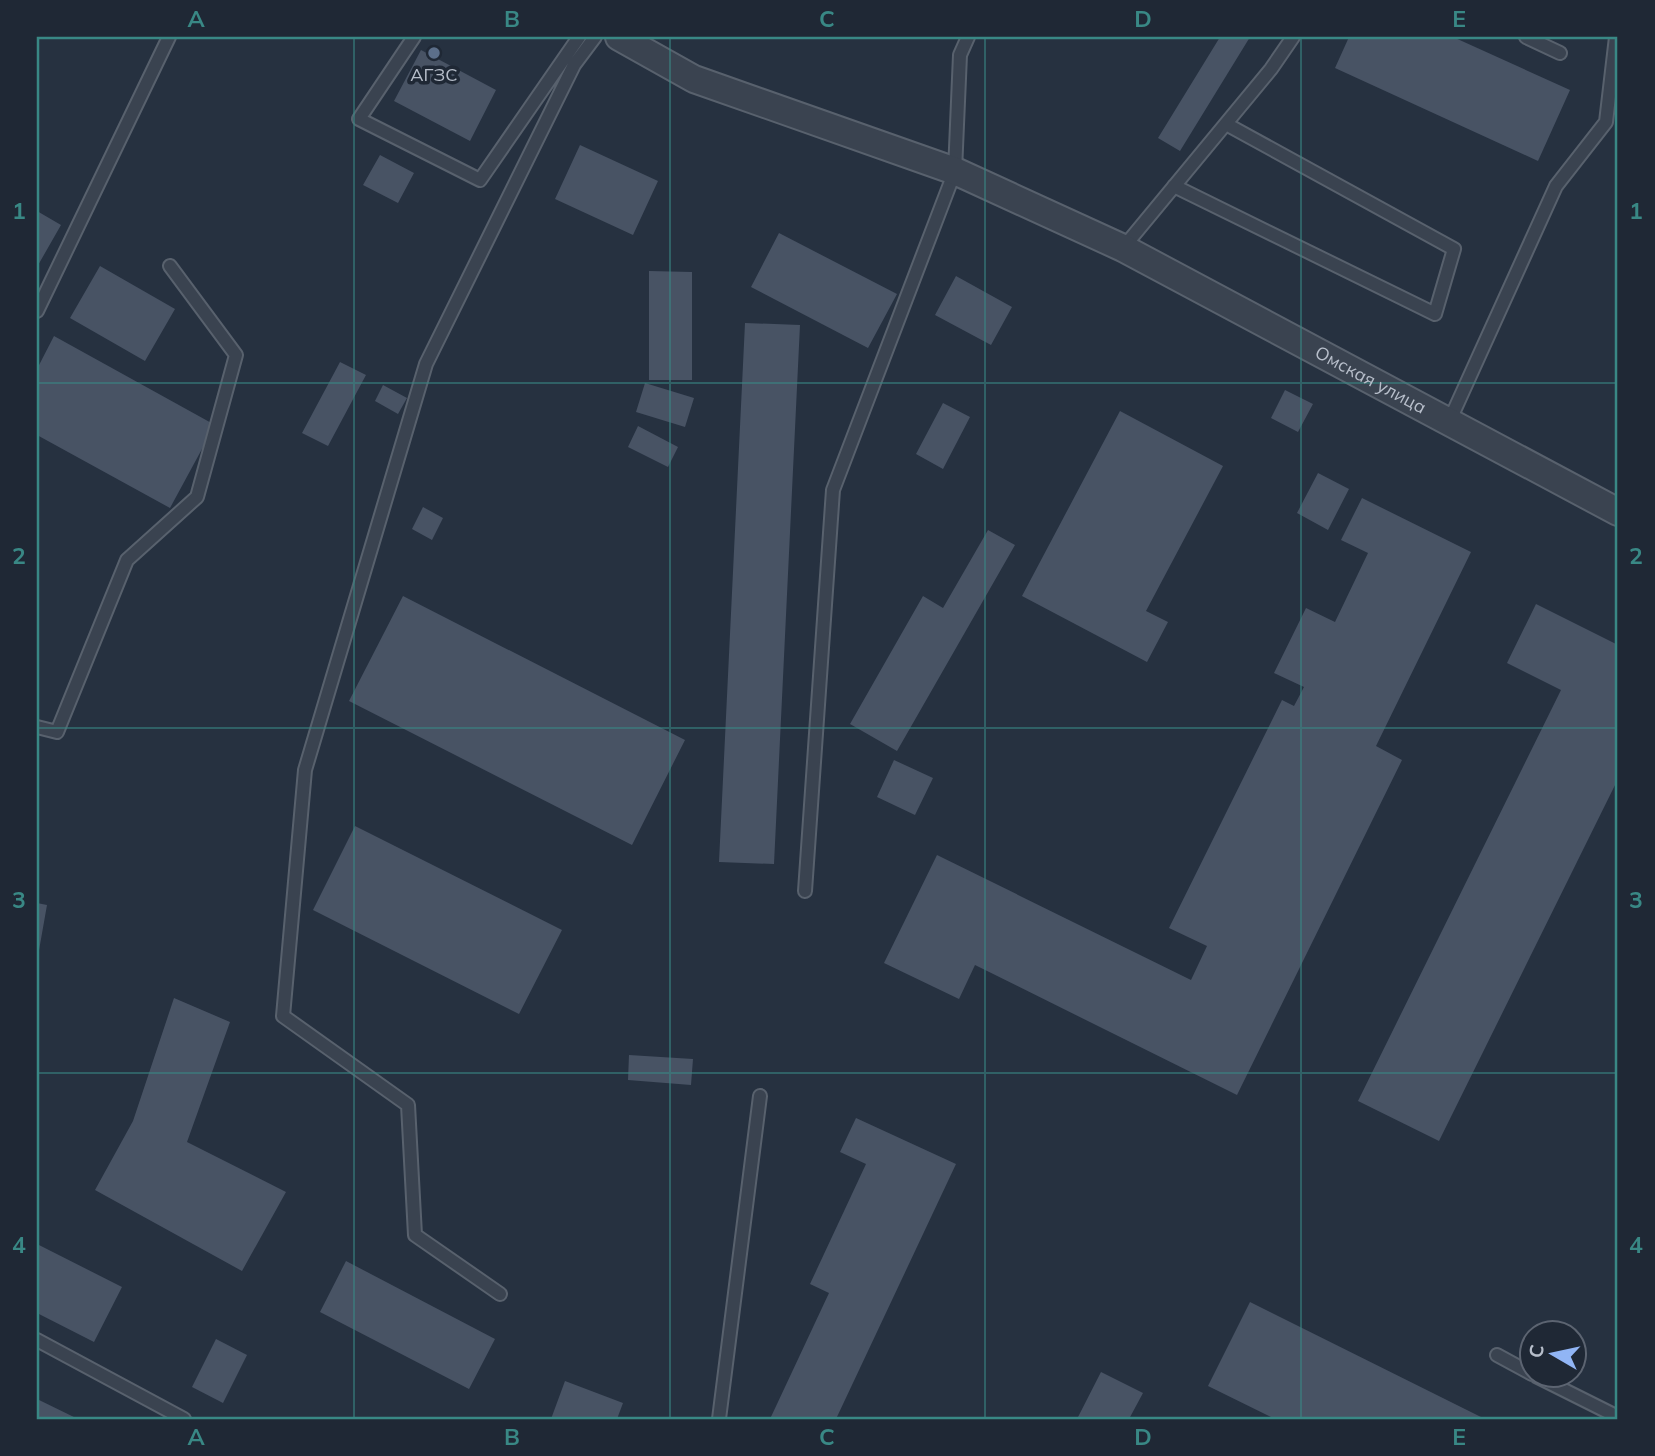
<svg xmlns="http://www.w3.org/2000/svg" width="1655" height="1456" font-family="Mulish,sans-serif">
<rect width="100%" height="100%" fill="#263140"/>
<!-- building -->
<path fill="#485364" d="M1220,37H1250L1180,151L1158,138Z
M1349,37H1453L1570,90L1538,161L1335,68Z
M421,50L496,90L470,141L394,101Z
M580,145L658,181L633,235L555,199Z
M380,155L414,173L398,203L363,185Z
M37,211L61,225L37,267Z
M779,233L897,294L868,348L751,287Z
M100,266L175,309L145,361L70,318Z
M649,271L692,272V380H649Z
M956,276L1012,307L991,345L935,315Z
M745,323L800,325L774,864L719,862Z
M54,336L215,425L170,508L37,435V369Z
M340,362L366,375L328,446L302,433Z
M645,383L694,398L685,427L636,412Z
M383,385L407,398L398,414L375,401Z
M1285,390L1313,404L1298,432L1271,418Z
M943,403L970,417L943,469L916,454Z
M1120,411L1223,466L1146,611L1168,622L1147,662L1022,596Z
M638,426L678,447L668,467L628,447Z
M1318,473L1349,489L1328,530L1297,513Z
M1362,498L1471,552L1376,746L1402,760L1237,1095L975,965L959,999L884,963L937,855L1191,980L1207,946L1169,928L1282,700L1294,706L1304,687L1274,673L1306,608L1335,622L1368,553L1341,540Z
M423,507L443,518L432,540L412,529Z
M988,530L1015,545L897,751L850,724L923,596L943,608Z
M403,596L685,740L632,845L349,701Z
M1536,604L1618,645V779L1439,1141L1358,1101L1561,690L1507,663Z
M894,760L933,778L915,815L877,797Z
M355,826L562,930L519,1014L313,910Z
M37,903L47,905L38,956H37Z
M174,998L230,1022L187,1142L286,1192L242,1271L95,1190L133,1121Z
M629,1055L693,1059L691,1085L628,1080Z
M856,1118L956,1164L836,1419H770L829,1293L810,1284L866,1164L840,1152Z
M37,1244L122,1287L94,1342L37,1313Z
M346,1261L495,1339L469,1389L320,1312Z
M1250,1302L1485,1419H1275L1208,1386Z
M216,1339L247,1355L223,1403L192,1387Z
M1101,1372L1143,1393L1129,1419H1077Z
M565,1381L623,1403L617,1419H551Z
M37,1399L78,1419H37Z"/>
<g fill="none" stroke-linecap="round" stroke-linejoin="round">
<!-- service casing -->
<g stroke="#58616d" stroke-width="16">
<path id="service" d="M414,37L359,119L480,180L579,37
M1526,37L1560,53
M1174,186L1435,314L1454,249L1226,124
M1123,248L1271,69L1293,37
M37,311L169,37
M1449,422L1556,186L1606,122L1616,37
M37,727L57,732L127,560L197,497L236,355L170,266
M805,891L833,490L955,171L960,55L968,37
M500,1294L415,1235L408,1105L283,1016L305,770L426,364L574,65L595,37
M37,1340L184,1419
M1497,1355L1532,1374
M1536,1376L1618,1417
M719,1419L760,1096"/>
</g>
<!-- minor casing -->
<g stroke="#58616d" stroke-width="30">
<g id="minor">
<path id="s1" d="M619,37L694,79L955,171L1123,248L1618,512"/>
</g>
</g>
<!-- service -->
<use href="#service" stroke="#3a4350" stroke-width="12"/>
<!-- minor -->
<use href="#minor" stroke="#3a4350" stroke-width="26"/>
</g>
<!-- grid -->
<path fill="none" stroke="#398885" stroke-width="2" stroke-opacity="0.55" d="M354,37V1419M670,37V1419M985,37V1419M1301,37V1419M37,383H1618M37,728H1618M37,1073H1618"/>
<!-- markers -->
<circle fill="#5c6f8a" stroke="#1f2835" stroke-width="2.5" cx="434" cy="53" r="7"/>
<g text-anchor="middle" stroke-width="7" stroke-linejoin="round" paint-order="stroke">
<!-- poi labels -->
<g font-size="18" fill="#b7beca" stroke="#1f2835">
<text x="434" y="81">АГЗС</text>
</g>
<!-- street labels -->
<g font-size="18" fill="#b7beca" stroke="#1f2835">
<text dy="6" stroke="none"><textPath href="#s1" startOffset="828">Омская улица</textPath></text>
</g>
</g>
<!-- border -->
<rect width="1655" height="1456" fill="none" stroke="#1f2835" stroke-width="77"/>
<!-- north arrow -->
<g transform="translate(1553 1354) rotate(279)"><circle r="33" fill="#1f2835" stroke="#5c6471" stroke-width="2"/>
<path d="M0-5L12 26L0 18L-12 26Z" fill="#91b5f5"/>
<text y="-10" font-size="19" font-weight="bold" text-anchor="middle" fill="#b7beca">С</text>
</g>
<rect x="38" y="38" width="1578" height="1380" fill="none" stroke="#398885" stroke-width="2.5"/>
<g font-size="23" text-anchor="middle" font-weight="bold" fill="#398885">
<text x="196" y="27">A</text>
<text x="512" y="27">B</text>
<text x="827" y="27">C</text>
<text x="1143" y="27">D</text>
<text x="1459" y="27">E</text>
<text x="19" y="219">1</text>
<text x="1636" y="219">1</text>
<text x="19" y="564">2</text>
<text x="1636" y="564">2</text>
<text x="19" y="908">3</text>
<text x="1636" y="908">3</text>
<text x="19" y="1253">4</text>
<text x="1636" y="1253">4</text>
<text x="196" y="1445">A</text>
<text x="512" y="1445">B</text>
<text x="827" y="1445">C</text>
<text x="1143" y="1445">D</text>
<text x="1459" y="1445">E</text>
</g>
</svg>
